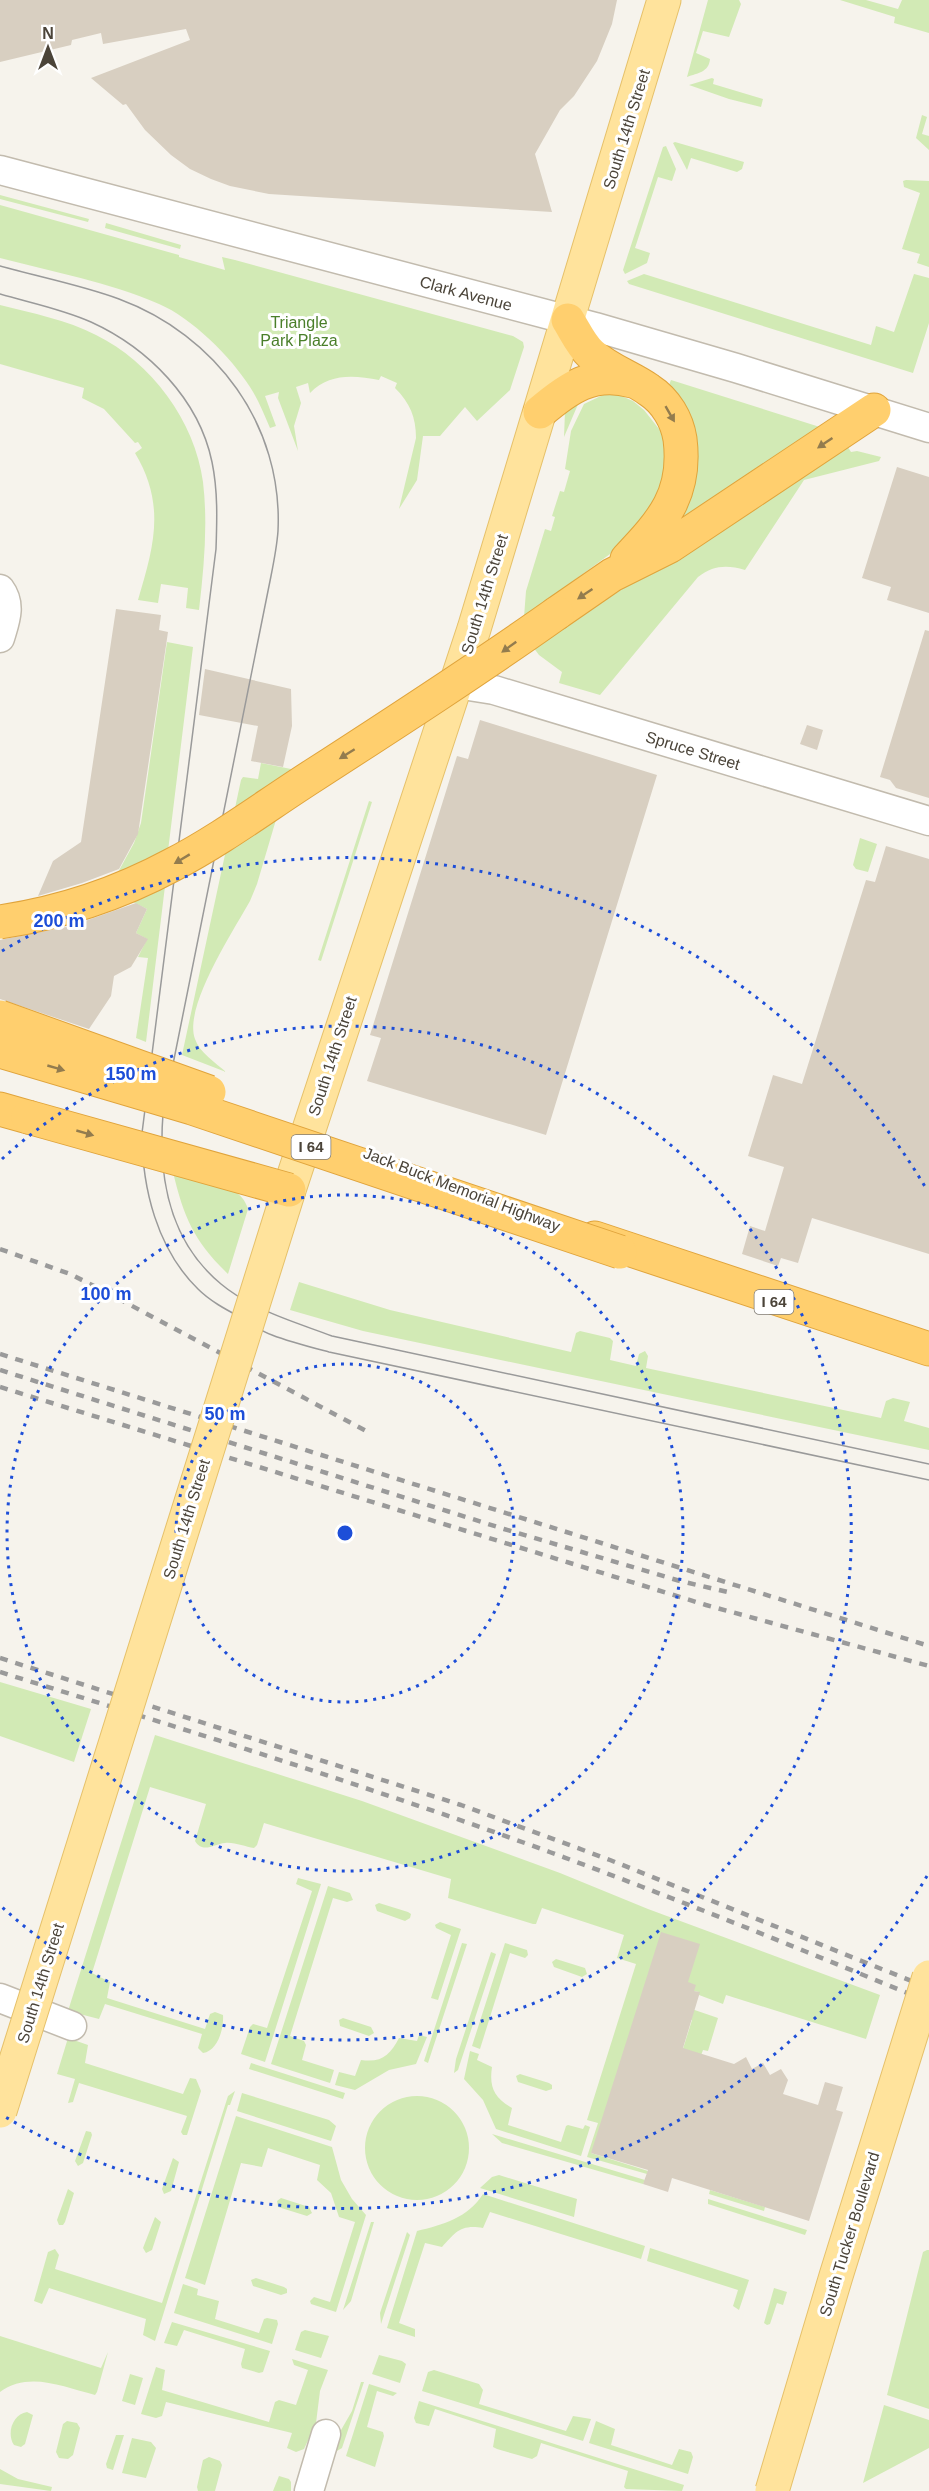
<svg xmlns="http://www.w3.org/2000/svg" width="929" height="2491" font-family="Arial,sans-serif">
<rect width="100%" height="100%" fill="#f6f3ec"/>
<!-- green -->
<path fill="#d2eab5" d="M708,0H739L741,4L729,37L703,31L696,53L710,59C709,72 698,73 687,77Z
M840,0H866L898,9L902,0H929V33L894,23L895,17Z
M712,78L714,79L713,84L763,99L761,107L729,99L689,85Z
M922,115L927,117L922,134L929,136V150L916,138Z
M675,142L744,162L742,169L737,172L691,158L687,170L673,143Z
M666,146L676,169L672,181L658,177L635,248L650,253L647,263L625,274L623,270L663,147Z
M906,180L929,181V267L917,263L920,254L902,249L920,193L904,187L903,181Z
M0,195L89,219L88,222L0,199Z
M0,205L179,255V257L225,270L222,257L235,260L513,336L523,342L524,347L510,390L477,421L465,407L440,436H423L417,480L399,509L416,438C416,417 410,403 395,388L397,383L381,376L379,380C354,375 329,373 310,393L308,383L296,387L301,403L294,426L298,451L278,398L279,392L265,396L276,426L270,428C264,414 258,399 250,387C231,357 192,318 159,304C109,282 53,272 0,258Z
M106,223L181,245L180,249L105,228Z
M644,274L871,345L876,326L894,332L914,274L929,278V323L913,373L629,284L627,281Z
M0,305C32,313 67,320 96,335C151,362 195,421 203,482C208,524 204,567 199,610L186,608L188,588L161,584L158,603L138,600C154,546 166,505 135,453L142,448L138,442L135,443L104,409L82,398L84,388L0,364Z
M671,380L823,428L681,524L678,518L667,390Z
M605,394L619,395L633,401L644,410L663,434L667,445L665,489L621,546L524,617L526,591L545,529L551,531L555,517L552,516L560,491L564,492L570,471L565,469L571,431L584,404Z
M582,395L564,437L565,411Z
M846,444L851,452L857,451L881,457L879,461L804,480L745,570C727,565 714,565 698,577L600,695L559,683L562,672L539,655L533,647Z
M167,642L193,647L168,851L116,876L134,843L141,823Z
M261,763L291,769L257,884L250,901C234,930 183,1007 195,1039C199,1052 216,1063 226,1072L182,1055L241,780L243,777L258,779Z
M369,801L372,802L321,961L318,960Z
M860,838L877,844L868,872L856,869L853,865Z
M166,878L146,1042L136,1038L148,958L138,957L147,939L136,933L147,909L125,898Z
M173,1172L232,1190C241,1195 245,1200 248,1209L228,1274C194,1241 184,1218 173,1172Z
M299,1282L390,1310L571,1352L576,1333L580,1331L610,1338L613,1341L610,1360L636,1366L639,1354L645,1351L648,1356L646,1368L881,1418L886,1401L893,1398L910,1402L904,1421L929,1428V1450L363,1331L290,1310Z
M0,1682L91,1709L74,1762L0,1736Z
M155,1735L362,1801L560,1873L648,1909L880,1995L866,2039L726,1995L723,2004L699,1995V1992L694,1991L591,2153L648,2171L647,2174L587,2157L598,2123L587,2120L636,1964L617,1958L624,1935L542,1908L536,1924H533L448,1898L451,1879L264,1823L257,1845L254,1848C245,1847 235,1842 225,1843C214,1844 203,1854 195,1841L206,1804L150,1787L92,1973L110,1982L107,1998L205,2029L210,2014L215,2012L223,2015C224,2028 218,2051 203,2053L198,2048L202,2034L105,2004L99,2019L68,2011Z
M298,1878L321,1884L265,2062L241,2054L250,2027L253,2024L267,2028L312,1891L296,1884Z
M328,1886L350,1893L353,1900L347,1902L333,1898L290,2036L304,2041L306,2045L302,2060L334,2070L330,2083L271,2064Z
M379,1903L408,1912L411,1914L410,1918L405,1921L377,1911L375,1905Z
M440,1922L461,1929L438,2000L431,1998L451,1935L436,1928L435,1925Z
M462,1943L467,1944L428,2063L424,2061Z
M505,1943L527,1950L528,1955L525,1958L510,1953L480,2049L472,2046Z
M491,1952L496,1954L458,2070L454,2073L456,2059Z
M556,1959L585,1968L587,1974L582,1977L554,1967L552,1962Z
M680,2005L718,2018L708,2051L703,2050L699,2061L681,2055L692,2020L677,2015Z
M343,2018L371,2027L374,2033L369,2036L340,2026L339,2020Z
M419,2035L427,2037L416,2064L389,2070L355,2090L335,2085L339,2072L355,2076L361,2060C382,2063 390,2055 399,2038L417,2041Z
M68,2038L88,2045L85,2063L183,2094L190,2078L196,2079L201,2091L187,2135H183L181,2132L187,2116L79,2083L73,2102L68,2103L75,2079L57,2074Z
M470,2051L479,2054L477,2060L492,2067C489,2087 494,2098 512,2108L508,2125L561,2142L566,2126L568,2125L583,2129L585,2125L590,2127L581,2156L496,2129L483,2100L464,2079Z
M251,2063L345,2093L343,2099L249,2069Z
M520,2074L549,2083L552,2085V2089L546,2091L518,2082L516,2076Z
M235,2091L230,2105H228L155,2341L143,2335L146,2319L49,2288L42,2304L34,2301L48,2252L55,2249L59,2255L55,2269L162,2303L228,2096Z
M242,2093L329,2120L336,2126L331,2141L237,2111Z
M365 2148a52 52 0 1 1 104 0a52 52 0 1 1-104 0Z
M236,2116L332,2147L341,2180L352,2199L366,2215L336,2312L311,2304L310,2301L314,2297L330,2302L355,2222L339,2217L331,2193L317,2180L320,2165L268,2148L262,2167L241,2163L205,2285L185,2278Z
M86,2131L91,2132L92,2135L83,2163L78,2166L75,2161Z
M492,2134L645,2180L643,2184L502,2143Z
M173,2158L179,2162L171,2191L164,2194L162,2189Z
M499,2175L577,2199L574,2217L480,2188L492,2177Z
M68,2189L74,2193L65,2222L63,2225H59L57,2220Z
M710,2190L765,2207L764,2211L709,2194Z
M483,2194L645,2246L641,2259L490,2212L483,2228C460,2224 455,2233 442,2247L425,2243L399,2323L415,2329V2337L387,2328L417,2231C442,2225 468,2218 483,2194Z
M281,2198L309,2207L312,2213L307,2216L278,2207L277,2201Z
M708,2199L807,2230L805,2235L708,2204Z
M155,2217L161,2222L152,2250L146,2253L143,2248Z
M371,2222H374L351,2301L343,2310Z
M407,2232L410,2235L381,2324L380,2313Z
M650,2248L749,2280L739,2310L733,2306L738,2290L647,2261Z
M927,2250H929V2409L887,2395L923,2252Z
M256,2278L284,2287L287,2289V2293L281,2295L253,2286L251,2280Z
M183,2284L198,2289L197,2295L219,2301L215,2319L259,2333L264,2319L267,2318L277,2320L278,2324L272,2344L174,2313Z
M774,2288L787,2292L783,2305L777,2303L770,2324L767,2325L764,2323Z
M172,2322L270,2351L263,2372L259,2373L242,2368L241,2364L245,2349L184,2330L177,2346L164,2343Z
M305,2330L329,2336L321,2358L295,2350L301,2332Z
M0,2336L101,2368L108,2352L97,2392L95,2395C63,2387 29,2371 0,2392Z
M379,2355L402,2361L406,2364L400,2383L372,2374Z
M292,2359L328,2370L320,2391L316,2423L304,2449L296,2452L287,2448L292,2433L166,2402L162,2416L156,2418L141,2414L156,2367L165,2370L162,2390L269,2422L275,2402L279,2400L296,2405L308,2370L294,2365Z
M434,2370L479,2384L483,2390L479,2404L566,2431L573,2416L591,2419L583,2441L422,2391L428,2372Z
M130,2374L143,2378L135,2405L122,2401Z
M361,2382H364L342,2448L335,2452L337,2437L352,2411Z
M369,2384L397,2393L393,2396L377,2391L367,2427L383,2432L384,2436L375,2467L346,2456Z
M419,2401L684,2485L682,2491L626,2489L624,2487L628,2471L541,2443L537,2456L532,2459L497,2449L493,2447L496,2429L435,2409L429,2426L416,2423L414,2418Z
M884,2405L929,2420V2448L863,2483Z
M27,2412L33,2415L25,2444L21,2447L14,2445C6,2433 13,2414 27,2412Z
M67,2421L77,2423L80,2428L73,2455L68,2459L59,2458L56,2452L63,2424Z
M596,2421L615,2429L611,2445L672,2465L679,2449L691,2452L693,2457L688,2474L589,2443Z
M116,2435H124L113,2470L107,2468L106,2464Z
M132,2438L151,2442L156,2448L146,2478L122,2473Z
M209,2457L220,2461L222,2465L215,2491H198L197,2487L203,2460Z
M0,2469L18,2479L52,2487L51,2491L0,2484Z
M279,2476L289,2479L291,2482V2491H273Z"/>
<!-- building -->
<path fill="#d8cfc1" d="M0,0H617L612,24L597,61L574,96L560,110L535,154L552,212L269,194L230,186L211,179L190,169L171,155L145,130L126,104L123,105L91,78L190,40L186,29L103,44L101,33L72,40L71,45L0,62Z
M897,467L929,477V613L887,600L891,587L862,578Z
M116,609L161,615L159,630L168,632L138,834L119,869L82,883L38,896L53,861L81,842Z
M925,630L929,631V798L896,788L890,780L880,777Z
M205,669L291,689L292,726L283,767L251,761L258,726L199,715Z
M480,720L657,775L546,1135L367,1081L381,1038L370,1035L457,756L468,759Z
M807,725L823,730L817,750L800,744Z
M886,846L929,859V1254L812,1218L798,1263L781,1258L778,1266L742,1254L750,1226L765,1231L784,1167L748,1156L773,1075L802,1084L866,880L875,882Z
M136,903L147,909L136,933L148,939L131,967L114,976L111,996L89,1029L0,999V940L71,926Z
M661,1932L700,1944L688,1982L696,1985L694,1991L700,1992L683,2048L734,2064L746,2057L752,2069L763,2063L770,2075L781,2069L788,2080L783,2094L818,2105L825,2082L843,2087L836,2110L843,2112L809,2221L672,2178L668,2192L643,2184L648,2170L591,2153Z"/>
<g fill="none" stroke-linecap="round" stroke-linejoin="round">
<!-- minor casing -->
<g stroke="#c2bbae" stroke-width="31">
<path id="minor" d="M0,170L595,327L736,368L929,428
M0,589C12,605 5,621 0,638
M456,684L494,690L929,821
M0,1998L72,2026
M309,2491L326,2434"/>
</g>
<!-- major casing -->
<g stroke="#e6c16a" stroke-width="35">
<path id="major" d="M289,1190L474,629L664,0"/>
</g>
<!-- highway casing -->
<g stroke="#e0a43c" stroke-width="35">
<path id="highway" d="M568,320C575,331 581,345 591,354C608,370 631,377 649,390C666,401 677,420 680,439C687,494 663,521 627,559
M540,412C568,388 593,370 632,381
M557,613L612,575L670,546L874,410
M0,1109L28,1117
M595,1238L929,1349"/>
</g>
<!-- minor -->
<use href="#minor" stroke="#fff" stroke-width="28"/>
<!-- major -->
<use href="#major" stroke="#ffe39c" stroke-width="33"/>
<!-- highway -->
<use href="#highway" stroke="#ffcf6e" stroke-width="33"/>
<!-- tram -->
<path stroke="#9a9a9a" stroke-width="1.5" d="M0,266C39,277 81,285 119,299C216,335 283,425 278,531C277,545 274,561 271,576L163,1114C158,1177 169,1241 221,1284C252,1310 295,1322 332,1336L929,1464
M0,294C31,303 62,309 91,322C148,348 199,399 212,462C218,491 217,520 216,549L142,1133C142,1188 157,1249 198,1289C210,1301 225,1309 240,1317C250,1323 260,1331 272,1335C290,1342 310,1347 329,1352L929,1480"/>
<!-- rail -->
<path stroke="#9a9a9a" stroke-width="4.5" stroke-dasharray="8 8" stroke-linecap="butt" d="M0,1249L70,1274L106,1292L368,1432
M0,1354L929,1646
M0,1370L504,1529L680,1581L732,1593
M0,1387L706,1605L929,1666
M0,1658L461,1805L610,1860L929,1988
M0,1672C131,1713 262,1753 392,1797C574,1857 752,1929 929,2002"/>
<!-- major-bridge casing -->
<g stroke="#e6c16a" stroke-width="35" stroke-linecap="butt">
<path id="major-bridge" d="M0,2111L289,1190
M772,2491L836,2276L929,1977"/>
</g>
<!-- highway-bridge casing -->
<g stroke="#e0a43c" stroke-width="35" stroke-linecap="butt">
<path id="highway-bridge" d="M0,922C60,913 118,894 172,865C222,839 267,805 314,775C396,722 478,669 557,613
M0,1017L209,1092
M0,1051L192,1108L620,1252
M28,1117L289,1190"/>
</g>
<!-- major-bridge -->
<use href="#major-bridge" stroke="#ffe39c" stroke-width="33"/>
<!-- highway-bridge -->
<use href="#highway-bridge" stroke="#ffcf6e" stroke-width="33"/>
</g>
<!-- one-way arrows -->
<defs><path id="oneway-solid" d="M-6-.8H1V-3.2L6.5 0L1 3.2V.8H-6Z" transform="scale(1.5)"/></defs>
<g fill="#937c4e">
<use href="#oneway-solid" transform="translate(670 414) rotate(60)"/>
<use href="#oneway-solid" transform="translate(825 443) rotate(146)"/>
<use href="#oneway-solid" transform="translate(585 594) rotate(146)"/>
<use href="#oneway-solid" transform="translate(509 647) rotate(144)"/>
<use href="#oneway-solid" transform="translate(347 754) rotate(148)"/>
<use href="#oneway-solid" transform="translate(182 859) rotate(149)"/>
<use href="#oneway-solid" transform="translate(56 1068) rotate(16)"/>
<use href="#oneway-solid" transform="translate(85 1133) rotate(16)"/>
</g>
<!-- distance rings -->
<g fill="none" stroke="#1d4ed8" stroke-width="3" stroke-dasharray="3 6">
<circle cx="345" cy="1533" r="169"/>
<circle cx="345" cy="1533" r="338"/>
<path d="M2 1159A507 507 0 1 1 2 1907"/>
<path d="M927 1876A676 676 0 0 1 2 2115M2 951A676 676 0 0 1 927 1190"/>
</g>
<g text-anchor="middle" stroke-width="6" stroke-linejoin="round" paint-order="stroke">
<!-- shield labels -->
<g fill="#fff" stroke="#817c74" stroke-width="1.5">
<rect x="291.5" y="1135" width="39" height="24" rx="4.5"/>
<rect x="754.5" y="1290" width="39" height="24" rx="4.5"/>
</g>
<g font-size="15" font-weight="bold" fill="#4b4439">
<text x="311" y="1152">I 64</text>
<text x="774" y="1307">I 64</text>
</g>
<!-- street labels -->
<g font-size="16" fill="#4b4439" stroke="#fff">
<text transform="translate(626 129) rotate(-73)" y="6">South 14th Street</text>
<text transform="translate(466 293) rotate(15)" y="6">Clark Avenue</text>
<text transform="translate(484 594) rotate(-73)" y="6">South 14th Street</text>
<text transform="translate(693 750) rotate(17)" y="6">Spruce Street</text>
<text transform="translate(332 1056) rotate(-72)" y="6">South 14th Street</text>
<text transform="translate(462 1189) rotate(21)" y="6">Jack Buck Memorial Highway</text>
<text transform="translate(186 1519) rotate(-73)" y="6">South 14th Street</text>
<text transform="translate(40 1983) rotate(-73)" y="6">South 14th Street</text>
<text transform="translate(849 2234) rotate(-73)" y="6">South Tucker Boulevard</text>
</g>
<!-- park labels -->
<g font-size="16" fill="#4a7f2a" stroke="#fff">
<text x="299" y="328">Triangle<tspan x="299" dy="18">Park Plaza</tspan></text>
</g>
</g>
<circle cx="345" cy="1533" r="9" fill="#1d4ed8" stroke="#fff" stroke-width="3"/>
<g font-size="18" text-anchor="middle" font-weight="bold" fill="#1d4ed8" stroke="#fff" stroke-width="6" stroke-linejoin="round" paint-order="stroke">
<text x="59" y="927">200 m</text>
<text x="131" y="1080">150 m</text>
<text x="106" y="1300">100 m</text>
<text x="225" y="1420">50 m</text>
</g>
<!-- north arrow -->
<g transform="translate(48 48)" stroke="#ffffff" stroke-width="4.5" paint-order="stroke">
<path d="M0-4.5L10 22L0 15L-10 22Z" fill="#4b4439"/>
<text y="-9" font-size="16" font-weight="bold" text-anchor="middle" fill="#4b4439">N</text>
</g>
</svg>
